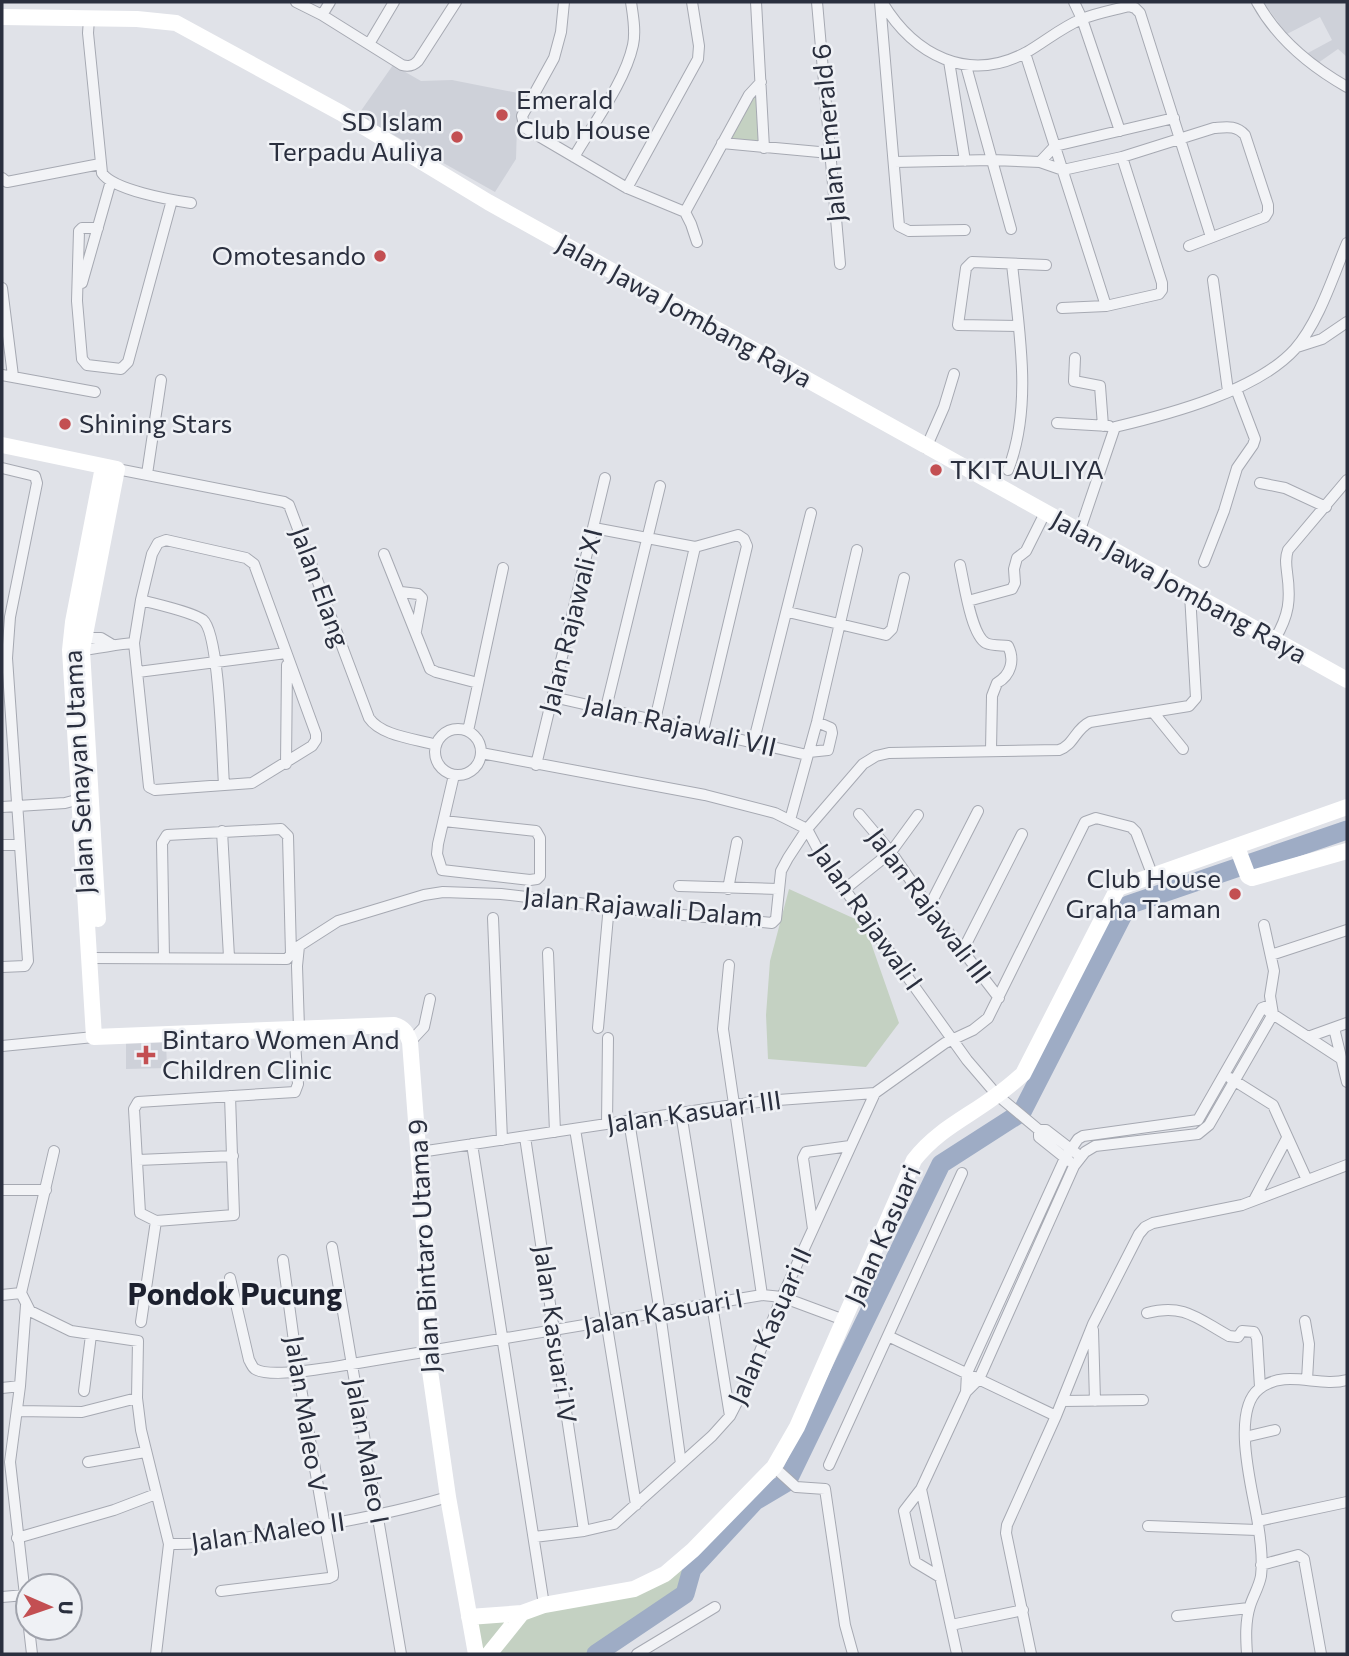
<svg xmlns="http://www.w3.org/2000/svg" width="1349" height="1656" font-family="Commissioner,sans-serif">
<rect width="100%" height="100%" fill="#e0e2e8"/>
<!-- built -->
<path fill="#ced1d9" d="M1263,2H1347V57L1338,49L1318,63L1306,54L1332,40L1320,17L1287,34Z
M393,65L421,81L452,80L518,93L516,159L495,192L358,115Z
M166,1042L167,1068L126,1069V1043Z"/>
<!-- green -->
<path fill="#c4d1c2" d="M761,82L764,148L722,143Z
M789,889L864,923L899,1023L866,1067L768,1059L766,1015L770,961Z
M716,1537L715,1544L685,1576L679,1599L598,1654H496L528,1614L621,1598Z
M519,1611L485,1654L469,1618Z"/>
<g fill="none" stroke-linecap="round" stroke-linejoin="round">
<!-- river -->
<path stroke="#9eacc5" stroke-width="19" d="M596,1654L685,1594L692,1569L755,1501L787,1482L941,1164L1022,1112L1128,905L1347,830"/>
<!-- street casing -->
<g stroke="#a6a9b2" stroke-width="12">
<path id="street" d="M296,2L322,15L402,65C409,67 413,66 418,61L456,2
M564,2L561,32L554,58L522,116L525,128L627,188L685,212
M756,2L764,148
M817,2L840,264
M880,2L899,226L909,231L965,230
M882,2C914,55 968,84 1027,52C1046,41 1062,27 1082,19C1097,13 1114,10 1129,6L1135,8L1140,13L1211,237
M1074,2L1082,19L1120,131
M1257,2C1278,40 1310,66 1347,87
M322,15L330,2
M89,19L88,33L102,173C113,190 171,200 191,203
M369,44L394,2
M1025,53L1106,306
M949,61L965,161
M966,66L1011,229
M722,143L830,153
M574,157C593,124 625,82 633,45C636,31 633,16 631,2
M894,162L992,160L1040,162L1063,170L1122,157L1214,128C1227,127 1236,125 1245,135L1268,205V212L1265,217L1189,246
M1040,162L1055,146L1174,118
M2,178L7,182L100,164
M627,188L698,59L699,46L692,2
M685,212L749,95L761,82
M685,212L691,224L697,242
M98,228H82L79,231L77,301L82,359L87,365L121,369L128,362L172,200
M1213,280L1228,391
M82,283L111,181
M2,288L13,376
M1062,308L1106,306L1159,294L1162,290V283L1122,157
M1018,326L958,325L966,268L972,262L1046,265
M1297,347L1322,339L1347,322
M1075,358L1074,381L1100,386L1103,426
M2,375L95,392
M1057,423L1109,426
M926,448L944,407L954,374
M2,468L35,476L37,483L10,617L7,658L28,961L25,966L2,967
M117,469L284,502L289,505L369,718C381,736 416,739 436,745
M1008,470C1033,406 1019,331 1012,264
M147,474L161,380
M1260,483L1285,488L1326,507
M594,528L695,547L738,535L744,539L747,546L703,731
M1079,533L1115,427C1170,414 1257,391 1295,349C1319,322 1333,276 1347,243
M166,540L246,558L254,564L316,734V740L312,746L252,783L155,790L149,787L134,643L141,600L152,554L158,543Z
M384,554L430,669L436,672L478,683
M1204,562L1224,511L1237,468L1253,445L1255,439L1236,389
M960,565C964,582 971,635 986,643C992,646 1002,645 1008,646C1015,660 1011,675 997,683L992,696L991,750
M401,592L418,594L422,598L416,631
M141,600C155,604 193,612 203,620C220,634 222,758 224,785
M968,601L1012,589L1015,583L1014,569L1017,558L1026,551L1045,513
M788,612L886,635L892,629L904,578
M81,638H101L111,644
M1275,639C1289,615 1291,600 1287,572C1286,564 1285,558 1288,550L1347,480
M79,650C98,649 115,644 134,643
M138,672L286,653
M553,697L807,755
M606,708L660,486
M1153,712L1183,749
M655,720L695,547
M435 752a23 23 0 1 1 46 0a23 23 0 1 1-46 0Z
M468,731L503,568
M753,744L811,513
M809,752L828,750L832,733L831,728L817,722
M481,753L705,795L775,813L807,829L823,859L967,1060L997,1095L1039,1130H1046L1081,1157
M286,764L287,665
M536,765L605,478
M2,807L65,803L80,799
M859,814L891,852L929,907L999,998
M790,820L817,722L857,550
M444,821L536,831L540,838V876L537,879L530,880L442,870L437,854L438,844L454,775
M222,831L229,957
M2,845H19
M679,886L778,889
M728,889L737,842
M845,889L891,852L918,815
M929,907L978,811
M493,918L502,1140
M963,950L1022,834
M548,953L555,1132
M1271,955L1347,930
M90,958L287,959L291,954L288,836L281,829L167,835L162,843L164,958
M729,965L723,1029L762,1295
M1268,1011L1340,1058
M299,1028L297,966L299,946L338,921L424,895L443,892L501,894L672,914L772,923L776,919L781,871L788,858L807,829L863,764L876,756L889,753L1059,750C1074,745 1075,729 1090,722L1189,706L1196,698L1190,594
M598,1028L609,905
M1334,1028L1347,1082
M1308,1037L1347,1023
M410,1042L424,1027L430,999
M2,1046L94,1037
M1230,1078L1273,1105L1307,1180
M230,1096L234,1215L156,1221L140,1213L134,1109L138,1102L295,1092L298,1084L294,1029
M681,1113L730,1416
M629,1121L660,1313L681,1464
M607,1124L608,1038
M575,1129L636,1505
M1039,1130V1137L1069,1161
M525,1137L584,1531
M472,1144L544,1605
M54,1151L21,1293L30,1311L71,1331L138,1341L137,1398L141,1430L169,1544L156,1654
M420,1152L733,1105L778,1100L875,1093L945,1043L973,1030L988,1018L1085,822L1096,818L1131,827L1136,832L1152,874
M138,1160L233,1156
M2,1190H46
M1254,1200L1287,1138
M813,1229L803,1158L806,1152L850,1146
M332,1247L401,1654
M230,1278L249,1360C251,1363 252,1367 255,1369C271,1379 332,1367 352,1364L762,1295L782,1297L844,1320
M2,1295L21,1293
M26,1305L20,1386L10,1462L28,1622
M1147,1313C1184,1303 1198,1319 1229,1336L1238,1337L1242,1331L1254,1332L1257,1338L1260,1387
M1305,1321L1309,1344L1307,1380
M141,1322L156,1221
M1093,1330L1095,1401
M888,1336L1056,1416
M2,1388L20,1386
M84,1391L91,1335
M966,1392L979,1379L1074,1166L1085,1152L1095,1146L1198,1134L1209,1125L1273,1014L1270,996L1274,971L1264,925
M1062,1401L1143,1400
M17,1411L82,1412L137,1398
M1245,1437L1275,1430
M88,1462L145,1452
M829,1465L962,1173
M774,1467L796,1487L825,1489L845,1625L853,1654
M921,1489L904,1511L915,1562L940,1577
M1258,1521L1347,1502
M1148,1526L1257,1530
M534,1537L584,1531L614,1524L712,1436L730,1416L748,1381L782,1297L875,1093
M17,1538L114,1510L156,1494
M169,1544C205,1545 239,1539 275,1533C334,1524 391,1514 448,1497
M1261,1565L1298,1555L1304,1559L1321,1654
M221,1591L329,1578L333,1576V1572L298,1371L283,1260
M2,1597L25,1595
M1177,1616L1249,1608
M951,1625L1023,1610
M29,1628L32,1654
M637,1654L715,1607
M957,1654L921,1489L966,1392L967,1373L1065,1158L1078,1139L1083,1136L1198,1120L1262,1008L1270,1005
M1031,1654L1006,1533L1007,1525L1056,1416L1093,1324L1139,1234L1145,1227L1153,1223L1242,1205L1347,1165
M1247,1654C1246,1639 1245,1622 1250,1606C1253,1596 1259,1587 1261,1576C1263,1559 1260,1535 1257,1518C1252,1488 1231,1411 1259,1389C1286,1368 1318,1388 1347,1380"/>
</g>
<!-- street -->
<use href="#street" stroke="#f2f3f6" stroke-width="10"/>
<!-- secondary -->
<path stroke="#fff" stroke-width="16" d="M2,17L137,19L176,23L341,113L488,202L1347,680
M2,445L117,469L82,650L98,919
M103,467L73,622L70,650L94,1037L394,1025C404,1028 407,1033 410,1042L426,1253L427,1350L448,1497L476,1654
M1237,847L1248,876L1252,878L1347,851
M469,1617L522,1613L544,1605L634,1589L665,1574L693,1550L774,1467L797,1427L914,1160C937,1130 968,1117 997,1095C1006,1089 1015,1081 1023,1074L1118,888L1347,807
M489,1654L522,1613"/>
</g>
<!-- markers -->
<g fill="#c34f52" stroke="#eff1f5" stroke-width="2.5">
<circle cx="502" cy="115" r="7"/>
<circle cx="457" cy="137" r="7"/>
<circle cx="380" cy="256" r="7"/>
<circle cx="65" cy="424" r="7"/>
<circle cx="936" cy="470" r="7"/>
<circle cx="1235" cy="894" r="7"/>
<path d="M142.5 1044.5h7v7h7v7h-7v7h-7v-7h-7v-7h7z"/>
</g>
<g text-anchor="middle" stroke-width="5" stroke-linejoin="round" paint-order="stroke">
<!-- poi labels -->
<g font-size="26" fill="#2a2f3e" stroke="#eff1f5" text-anchor="start">
<text x="516" y="109">Emerald<tspan x="516" dy="30">Club House</tspan></text>
<text x="443" y="131" text-anchor="end">SD Islam<tspan x="443" dy="30">Terpadu Auliya</tspan></text>
<text x="366" y="265" text-anchor="end">Omotesando</text>
<text x="79" y="433">Shining Stars</text>
<text x="950" y="479">TKIT AULIYA</text>
<text x="1221" y="888" text-anchor="end">Club House<tspan x="1221" dy="30">Graha Taman</tspan></text>
<text x="162" y="1049">Bintaro Women And<tspan x="162" dy="30">Children Clinic</tspan></text>
</g>
<!-- street labels -->
<g font-size="26" fill="#2a2f3e" stroke="#eff1f5">
<text transform="translate(829 133) rotate(-95)" y="9">Jalan Emerald 6</text>
<text transform="translate(684 311) rotate(29)" y="9">Jalan Jawa Jombang Raya</text>
<text transform="translate(320 587) rotate(70)" y="9">Jalan Elang</text>
<text transform="translate(1179 587) rotate(29)" y="9">Jalan Jawa Jombang Raya</text>
<text transform="translate(571 621) rotate(-76)" y="9">Jalan Rajawali XI</text>
<text transform="translate(680 726) rotate(13)" y="9">Jalan Rajawali VII</text>
<text transform="translate(79 772) rotate(-93)" y="9">Jalan Senayan Utama</text>
<text transform="translate(929 906) rotate(53)" y="9">Jalan Rajawali III</text>
<text transform="translate(643 907) rotate(5)" y="9">Jalan Rajawali Dalam</text>
<text transform="translate(867 917) rotate(55)" y="9">Jalan Rajawali I</text>
<text transform="translate(694 1112) rotate(-8)" y="9">Jalan Kasuari III</text>
<text transform="translate(883 1235) rotate(-66)" y="9">Jalan Kasuari</text>
<text transform="translate(424 1246) rotate(-93)" y="9">Jalan Bintaro Utama 9</text>
<text transform="translate(663 1312) rotate(-10)" y="9">Jalan Kasuari I</text>
<text transform="translate(770 1326) rotate(-66)" y="9">Jalan Kasuari II</text>
<text transform="translate(555 1334) rotate(82)" y="9">Jalan Kasuari IV</text>
<text transform="translate(306 1414) rotate(81)" y="9">Jalan Maleo V</text>
<text transform="translate(367 1451) rotate(80)" y="9">Jalan Maleo I</text>
<text transform="translate(268 1532) rotate(-8)" y="9">Jalan Maleo II</text>
</g>
<!-- quarter labels -->
<g font-size="30" font-weight="bold" fill="#1c202e" stroke="#eff1f5">
<text x="235" y="1305">Pondok Pucung</text>
</g>
</g>
<!-- border -->
<rect width="1349" height="1656" fill="none" stroke="#2a2f3e" stroke-width="7"/>
<!-- north arrow -->
<g transform="translate(49 1607) rotate(92)"><circle r="33" fill="#eff1f5" stroke="#a0a3ac" stroke-width="2"/>
<path d="M0-5L12 26L0 18L-12 26Z" fill="#c34f52"/>
<text y="-10" font-size="19" font-weight="bold" text-anchor="middle" fill="#2a2f3e">U</text>
</g>
</svg>
